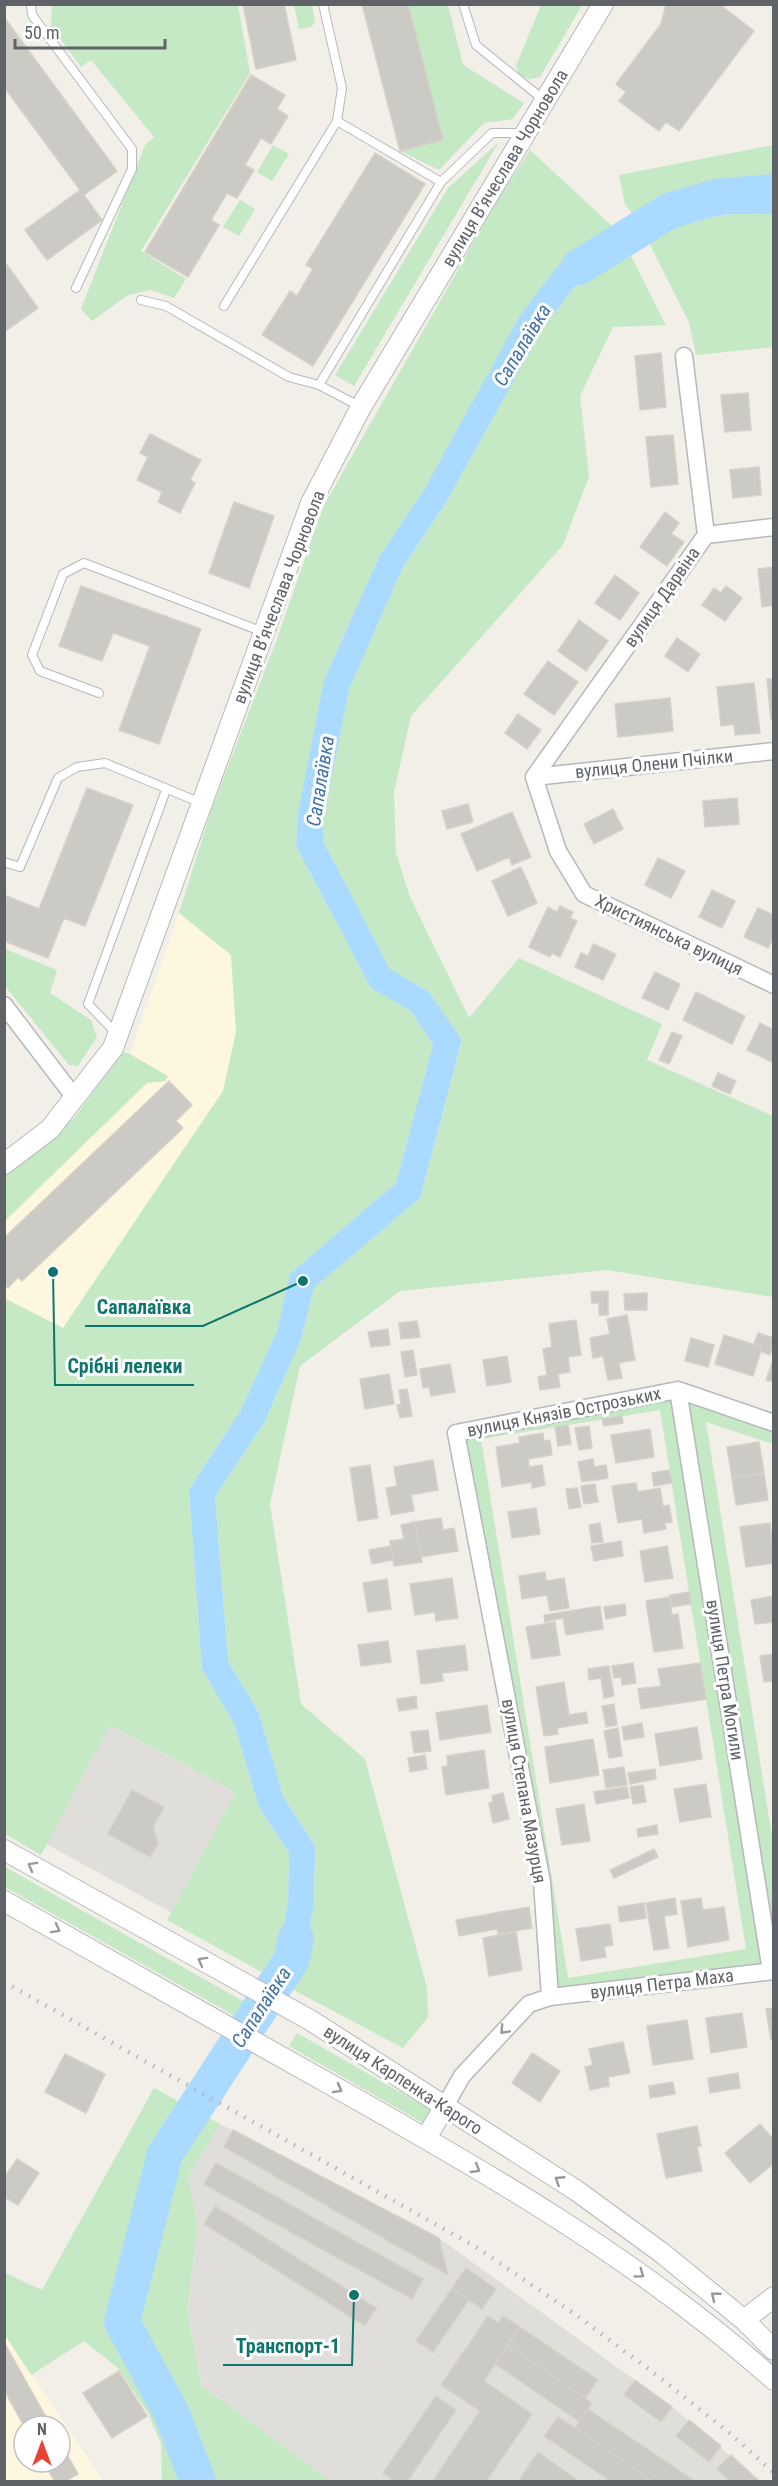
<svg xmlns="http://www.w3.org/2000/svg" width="778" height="2486" font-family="'Roboto Condensed',sans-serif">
<rect width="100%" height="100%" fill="#f1efe8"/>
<!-- commercial -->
<path fill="#fef7e0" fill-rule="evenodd" d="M179,913L231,955L236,1032L223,1091L63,1328L50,1320L5,1566V1191L69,1140L130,1054Z
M5,2335L103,2481H5ZM24,2426H60V2462H24Z"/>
<!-- industrial -->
<path fill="#e0deda" d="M109,1725L236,1792L172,1913L46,1844Z
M220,2124L439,2238L672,2407L760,2481H331L201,2385L187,2308L198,2227L188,2177Z"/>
<!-- green -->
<path fill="#c5e8c5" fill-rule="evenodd" d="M52,5H238L250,73L141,251L186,279L174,298L151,290L128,295L92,321L81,309L145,145L154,137L91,60L81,67L51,26Z
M294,5H312L315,20L312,27L299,29Z
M408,5H448L463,65L524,103L513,119L484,123L439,170L400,151L443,140Z
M541,5H582L540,77L530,79L519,76L516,66Z
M499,142L354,386L335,375L448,188Z
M273,145L289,154L272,181L257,172Z
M773,145V184C717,184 682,186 633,215L625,204L619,175Z
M530,150L612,226L561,262L425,488L379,557L324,680L298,814L296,846L371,988L411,1011L433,1045L396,1183L290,1274L277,1331L241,1410L189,1489L202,1669L234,1724L259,1807L289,1853L288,1901L279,1954L265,1974L167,1920L236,1792L110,1725L41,1855L5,1834L4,1298L63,1328L223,1091L236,1032L231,955L179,913L211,811L277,639L323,507L496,203Z
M240,200L255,209L239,236L223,227Z
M730,214H773V347L696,355L689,322L646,237L697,219Z
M628,250L666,325L613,327L580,396L589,476L563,545L411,716L394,792L396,853L410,897L469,1018L519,958L662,1024L647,1060L773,1116V1297L607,1270L400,1291L300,1366L270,1504L301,1704L365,1759L427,1988L428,2017L403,2048L288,1987L303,1964L314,1904L315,1846L283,1796L259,1713L228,1661L215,1496L264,1423L301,1340L314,1288L420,1198L462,1041L429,992L390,969L323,841L324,817L349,688L402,569L447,501L543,328L579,281Z
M5,949L57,970L50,993L91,1020L97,1037L78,1066L69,1065L5,986Z
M123,1052L130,1054L168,1076L165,1081L147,1083L5,1221V1175L74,1118Z
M673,1399L763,1965L558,1989L550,1881L466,1439ZM660,1410L746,1949L568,1978L481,1439Z
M687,1402L773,1432V1444L706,1422L773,1843V1941Z
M5,1867L243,2001L235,2016L5,1887Z
M297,2033L433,2111L425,2124L289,2046Z
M154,2088L220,2124L188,2177L198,2227L187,2308L201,2385L331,2481H162L161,2443L148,2413L118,2368L84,2341L31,2375L5,2335V2273L42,2290Z"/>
<!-- water -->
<path fill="#aadaff" d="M728,184H773V214H730L697,219L646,237L633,215C667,195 689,189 728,184Z
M612,226L628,250L579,281L543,328L447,501L402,569L349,689L324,816L323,841L390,969L429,992L462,1040L420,1198L314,1288L301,1340L264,1423L215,1496L228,1661L259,1713L283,1796L315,1846L314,1904L303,1964L288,1987L265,1974L279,1954L288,1901L289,1853L259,1807L234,1724L202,1669L189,1489L241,1410L277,1331L290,1274L396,1183L433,1045L411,1011L371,988L296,846L298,813L324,680L379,557L425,488L521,314L561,262Z"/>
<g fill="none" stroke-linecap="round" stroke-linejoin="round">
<!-- river -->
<path stroke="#aadaff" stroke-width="36" d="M579,267L669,211L716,197L774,192
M198,2482L172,2414L122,2322L165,2154L292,1959L296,1938"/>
</g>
<!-- building -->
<path fill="#cccac5" stroke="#d6d1c6" stroke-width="1.5" d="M243,4H284L296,60L256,69Z
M362,4H408L443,140L400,151Z
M666,4H719L754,31L679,131L666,122L659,131L619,101L626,92L616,84L661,24Z
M4,17L117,171L84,195L102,220L47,260L25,230L80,190L4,87Z
M251,75L285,95L277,109L288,116L271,144L261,138L245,165L254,170L237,198L227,193L211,220L219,225L188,277L145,252Z
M375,153L425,184L313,366L262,335L290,291L297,296L313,269L306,265Z
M7,265L38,308L4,332V267Z
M661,353L666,407L640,410L635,356Z
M748,393L751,430L725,432L721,395Z
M150,434L201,460L190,480L195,483L180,513L158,502L162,492L137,480L148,457L140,453Z
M673,435L678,484L651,487L646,437Z
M759,467L761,495L733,498L730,470Z
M234,502L274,516L249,588L209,573Z
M665,512L679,523L671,534L684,542L667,566L640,547Z
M774,567V605L762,607L758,569Z
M615,575L639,593L620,620L595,603Z
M81,586L201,629L159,744L119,730L150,646L113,633L102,661L59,646Z
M726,586L742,598L725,621L702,605L714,588L721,593Z
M579,620L608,641L586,671L558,651Z
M677,638L700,654L688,672L665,656Z
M548,661L578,682L554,715L524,694Z
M767,679H774V719L771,720Z
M754,683L760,733L735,735L734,724L721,726L717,687Z
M670,698L673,731L618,737L615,704Z
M518,714L541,730L527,749L505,733Z
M87,788L133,805L85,926L64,918L48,958L4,941V895L39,909Z
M737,798L739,824L705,827L703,801Z
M468,804L473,822L447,829L442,811Z
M613,809L623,829L594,844L584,824Z
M512,812L531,857L512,865L509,857L477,871L461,834Z
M658,858L685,871L671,898L645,885Z
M521,867L537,903L508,916L492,881Z
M712,890L735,901L722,928L699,917Z
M560,906L573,912L570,918L577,921L560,957L552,953L550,957L529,947L548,907L557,912Z
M758,908L774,915V936L768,948L744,937Z
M593,944L616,954L603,980L575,967L581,953L588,956Z
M655,972L680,984L668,1010L642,998Z
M696,992L745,1016L732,1044L683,1020Z
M760,1023L774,1030V1063L747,1050Z
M672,1032L682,1036L669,1064L659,1060Z
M718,1073L736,1081L730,1094L712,1086Z
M169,1081L192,1105L176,1121L183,1128L22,1281L18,1277L8,1288L4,1284V1238Z
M608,1291V1315H599V1303H592L591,1292Z
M647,1293V1310H625L624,1294Z
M627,1315L635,1360L619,1363L622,1378L608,1380L603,1356L593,1358L590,1338L610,1334L607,1319Z
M576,1320L581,1355L568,1357L570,1372L558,1374L560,1387L540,1390L538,1377L547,1375L543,1349L552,1347L549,1324Z
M417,1321L420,1337L401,1339L399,1323Z
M388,1329L390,1345L371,1347L368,1332Z
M758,1333L774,1338L770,1355L761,1352L762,1347L754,1344Z
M724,1335L762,1347L753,1376L715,1364Z
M691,1338L714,1345L708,1367L685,1361Z
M413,1350L417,1375L405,1377L401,1352Z
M507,1356L511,1382L487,1386L483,1360Z
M774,1358V1382L766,1380Z
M450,1364L455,1392L431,1396L429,1387L423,1388L420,1369Z
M389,1374L394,1404L365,1409L360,1379Z
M407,1389L412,1416L400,1418L397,1405L401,1404L399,1390Z
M622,1416L623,1423L604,1426L602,1419Z
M568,1425L571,1444L558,1446L555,1427Z
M589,1426L592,1448L579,1450L575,1428Z
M650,1429L654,1457L616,1463L611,1435Z
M543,1433L544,1441L550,1440L552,1455L528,1459L529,1467L542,1465L545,1485L532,1488V1482L502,1487L496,1447L520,1443L519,1437Z
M759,1442L764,1473L732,1478L727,1447Z
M593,1459L594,1467L606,1465L608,1478L582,1482L578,1462Z
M433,1460L438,1490L411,1495L414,1511L391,1515L386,1488L397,1486L394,1467Z
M370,1465L378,1518L358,1521L350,1468Z
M669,1470L672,1483L654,1486L652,1473Z
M764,1473L768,1500L736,1505L732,1478Z
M636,1483L638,1492L660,1488L663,1506L669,1505L672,1522L665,1523L666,1529L644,1533L642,1519L618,1523L612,1486Z
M595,1484L598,1502L584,1504L581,1486Z
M577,1488L581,1507L569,1509L566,1489Z
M536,1508L540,1534L512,1538L508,1512Z
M441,1518L443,1530L454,1528L458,1551L421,1557L415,1522Z
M415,1522L422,1562L394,1566L390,1541L404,1539L401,1525Z
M600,1523L603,1542L592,1543L589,1525Z
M770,1523L774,1563L746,1567L740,1527Z
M621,1541L623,1556L594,1561L591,1546Z
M391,1546L393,1560L372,1564L369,1550Z
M667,1546L673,1578L645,1582L640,1551Z
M545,1572L546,1581L564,1578L569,1608L550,1611L547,1595L522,1599L519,1576Z
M452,1578L458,1618L436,1621L435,1612L415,1615L410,1584Z
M387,1579L391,1609L368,1612L363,1583Z
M689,1592L691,1604L672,1607L670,1595Z
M774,1596V1622L755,1624L751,1600Z
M669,1597L672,1615L678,1614L683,1648L654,1652L646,1601Z
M625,1604L626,1615L606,1619L604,1607Z
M600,1606L603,1629L566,1635L563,1618L545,1622L544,1615Z
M555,1622L560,1655L532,1659L526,1627Z
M388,1641L391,1662L361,1666L358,1645Z
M465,1645L468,1670L442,1673L443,1681L421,1684L417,1651Z
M774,1654V1681L764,1682L760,1656Z
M633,1663L636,1683L622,1685L621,1677L614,1678L612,1666Z
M700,1663L706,1699L641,1709L638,1689L661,1686L658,1669Z
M609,1666L614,1696L604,1698L601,1678L589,1680L588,1669Z
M564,1682L569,1715L586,1712L588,1723L557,1728L558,1734L544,1736L536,1687Z
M416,1696L417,1708L399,1711L397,1699Z
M614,1704L617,1725L606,1727L602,1706Z
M487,1705L491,1732L440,1740L436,1713Z
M642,1723L644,1737L624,1740L622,1727Z
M697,1727L702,1759L660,1766L655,1734Z
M618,1728L622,1756L609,1758L604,1731Z
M428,1730L431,1751L414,1753L411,1732Z
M593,1739L599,1775L550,1783L545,1747Z
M484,1750L489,1788L446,1795L442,1767L448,1766L447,1756Z
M425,1755L427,1769L410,1772L408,1758Z
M624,1767L627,1785L606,1788L603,1770Z
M655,1769L656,1779L630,1784L628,1773Z
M706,1784L711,1817L680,1822L674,1789Z
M643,1785L646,1802L633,1804L630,1787Z
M627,1787L629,1798L596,1804L594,1792Z
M132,1790L164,1807L153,1827L158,1844L150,1857L108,1834Z
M503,1793L509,1819L493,1823L489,1803L493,1802L492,1796Z
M584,1804L590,1841L562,1845L556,1809Z
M657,1825L658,1834L638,1837L637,1829Z
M654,1849L658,1857L614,1878L610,1870Z
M675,1898L677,1914L664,1916L669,1948L654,1950L646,1903Z
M701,1898L703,1910L724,1907L729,1940L688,1947L681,1901Z
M644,1903L646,1918L620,1922L618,1907Z
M529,1907L532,1928L498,1934L497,1929L459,1936L456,1920Z
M610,1924L613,1945L604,1947L606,1957L581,1961L576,1929Z
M516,1932L522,1970L489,1976L483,1938Z
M774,2008V2040H771L766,2009Z
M742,2013L747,2047L711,2053L706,2018Z
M687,2020L693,2059L653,2065L647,2026Z
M623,2042L630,2073L608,2077L609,2086L590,2090L585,2067L593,2065L589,2049Z
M532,2053L560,2071L540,2102L512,2083Z
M65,2054L105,2074L86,2113L45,2092Z
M738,2073L740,2088L710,2093L708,2078Z
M673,2082L675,2094L650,2098L649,2086Z
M760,2124L774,2140V2163L750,2183L725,2153Z
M697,2126L701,2146L697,2147L702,2171L666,2178L657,2134Z
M233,2130L439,2238L448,2275L224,2147Z
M17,2159L39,2173L18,2205L4,2197V2178Z
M216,2163L423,2279L412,2299L204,2184Z
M215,2206L376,2308L365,2326L204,2224Z
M466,2268L496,2289L482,2309L452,2288Z
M452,2288L469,2300L433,2352L416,2341Z
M488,2316L498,2323L503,2316L520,2327L484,2381L532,2414L486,2482H432L480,2411L441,2385Z
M520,2327L598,2380L585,2398L508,2346Z
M4,2342L51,2426H24L4,2390Z
M508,2346L592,2403L579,2421L495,2364Z
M119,2371L147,2416L112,2438L83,2393Z
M635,2380L672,2407L661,2422L624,2395Z
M436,2396L456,2410L407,2482H395L383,2473Z
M588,2409L696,2482H654L575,2428Z
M558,2417L575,2428L654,2482H612L544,2436Z
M689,2420L721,2446L709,2462L676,2436Z
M60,2442L78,2474L64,2482H55L44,2462H60Z
M538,2452L580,2482H518Z
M731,2455L760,2482H731L717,2469Z"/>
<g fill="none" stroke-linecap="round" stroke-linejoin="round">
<!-- service casing -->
<g stroke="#b5b8bc" stroke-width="10">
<path id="service" d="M31,4L32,15L132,149V169L76,288
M463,4L476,45L545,101
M337,121L441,182L492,133H524
M141,300L166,306L289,377L319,385L361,407
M224,306L337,121L342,88L323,4
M319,385L441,182
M99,693L40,671L32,655L63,574L84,563L263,632
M4,862L20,867L58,778L77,767L105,763L201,803
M117,1034L88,1004L166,790"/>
</g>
<!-- minor casing -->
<g stroke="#b5b8bc" stroke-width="19">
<path id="minor" d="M706,535L774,527
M534,777L706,535L684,356
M534,777L558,851L584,894L774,985
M534,777L774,751
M4,1005L75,1098
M678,1390L771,1971
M550,1997L542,1882L456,1433L678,1390L774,1423
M445,2106L462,2076L529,2004L550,1997L774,1971"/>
</g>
<!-- tertiary casing -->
<g stroke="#b5b8bc" stroke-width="22">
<path id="tertiary" d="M4,1164L50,1129L113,1048L311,503L361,407L603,4
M4,1850L310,2020L577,2191L662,2253L744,2320L774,2350
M4,1901C112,1961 219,2022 326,2082C483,2170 640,2260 774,2380
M426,2138L445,2106
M744,2320L774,2297"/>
</g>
<!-- service -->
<use href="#service" stroke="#fff" stroke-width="8"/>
<!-- minor -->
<use href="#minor" stroke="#fff" stroke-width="16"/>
<!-- tertiary -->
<use href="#tertiary" stroke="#fff" stroke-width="20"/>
<!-- rail -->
<path stroke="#b6b7b8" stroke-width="4.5" stroke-dasharray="1.5 8" stroke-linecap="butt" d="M4,1982L476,2247L576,2315L667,2383L733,2436L774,2473"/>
</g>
<!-- one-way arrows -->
<defs><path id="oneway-chevron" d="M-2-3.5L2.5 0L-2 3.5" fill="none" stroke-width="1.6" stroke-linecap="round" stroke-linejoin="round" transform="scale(1.5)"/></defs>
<g stroke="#979a9d">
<use href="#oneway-chevron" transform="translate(32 1866) rotate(-151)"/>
<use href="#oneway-chevron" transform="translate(56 1929) rotate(29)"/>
<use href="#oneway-chevron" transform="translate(202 1961) rotate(-151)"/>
<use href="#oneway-chevron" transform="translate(504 2030) rotate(133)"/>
<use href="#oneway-chevron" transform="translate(338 2089) rotate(29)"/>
<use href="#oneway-chevron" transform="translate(476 2169) rotate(31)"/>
<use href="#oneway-chevron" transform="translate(559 2180) rotate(-147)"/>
<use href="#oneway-chevron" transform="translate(640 2274) rotate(36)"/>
<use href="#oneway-chevron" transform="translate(715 2296) rotate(-141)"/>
</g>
<g text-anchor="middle" stroke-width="6" stroke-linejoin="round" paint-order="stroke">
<!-- street labels -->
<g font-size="18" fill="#5f6368" stroke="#fff">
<text transform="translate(505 168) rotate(-59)" y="6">вулиця Вʼячеслава Чорновола</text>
<text transform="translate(279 597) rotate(-69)" y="6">вулиця Вʼячеслава Чорновола</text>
<text transform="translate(662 597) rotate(-55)" y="6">вулиця Дарвіна</text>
<text transform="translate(654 764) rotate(-6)" y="6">вулиця Олени Пчілки</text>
<text transform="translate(669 935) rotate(26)" y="6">Християнська вулиця</text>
<text transform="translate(564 1412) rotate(-11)" y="6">вулиця Князів Острозьких</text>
<text transform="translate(725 1680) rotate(81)" y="6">вулиця Петра Могили</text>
<text transform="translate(524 1791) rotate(80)" y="6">вулиця Степана Мазурця</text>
<text transform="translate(662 1984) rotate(-7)" y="6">вулиця Петра Маха</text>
<text transform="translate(403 2080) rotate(33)" y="6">вулиця Карпенка-Карого</text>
</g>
<!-- water labels -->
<g font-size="20" font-style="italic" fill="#4174aa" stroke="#fff">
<text transform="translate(522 345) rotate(-59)" y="7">Сапалаївка</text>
<text transform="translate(320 781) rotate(-81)" y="7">Сапалаївка</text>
<text transform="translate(261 2007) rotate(-57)" y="7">Сапалаївка</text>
</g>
</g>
<!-- callouts -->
<path fill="none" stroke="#0f766e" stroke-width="2" d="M303 1281L203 1326H85M53 1272L55 1385H194M354 2295L352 2365H223"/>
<g fill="#0f766e" stroke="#fff" stroke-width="2">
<circle cx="303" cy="1281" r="6"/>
<circle cx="53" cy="1272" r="6"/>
<circle cx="354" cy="2295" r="6"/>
</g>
<g font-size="20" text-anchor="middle" font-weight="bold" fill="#0f766e" stroke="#fff" stroke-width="6" stroke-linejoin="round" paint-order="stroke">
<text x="144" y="1314">Сапалаївка</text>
<text x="125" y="1373">Срібні лелеки</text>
<text x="288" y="2353">Транспорт-1</text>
</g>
<!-- border -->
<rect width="778" height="2486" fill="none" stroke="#5f6368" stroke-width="12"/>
<!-- north arrow -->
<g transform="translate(42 2444)"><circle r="28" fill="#ffffff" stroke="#bfc1c3" stroke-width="1.5"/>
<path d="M0-4.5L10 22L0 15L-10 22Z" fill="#ea4335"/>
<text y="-9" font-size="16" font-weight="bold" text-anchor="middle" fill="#5f6368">N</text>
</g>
<!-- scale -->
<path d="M15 39v9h150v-9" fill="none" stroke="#5f6368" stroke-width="3"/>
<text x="24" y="39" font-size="18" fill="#5f6368" stroke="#ffffff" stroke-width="4.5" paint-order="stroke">50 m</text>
</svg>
